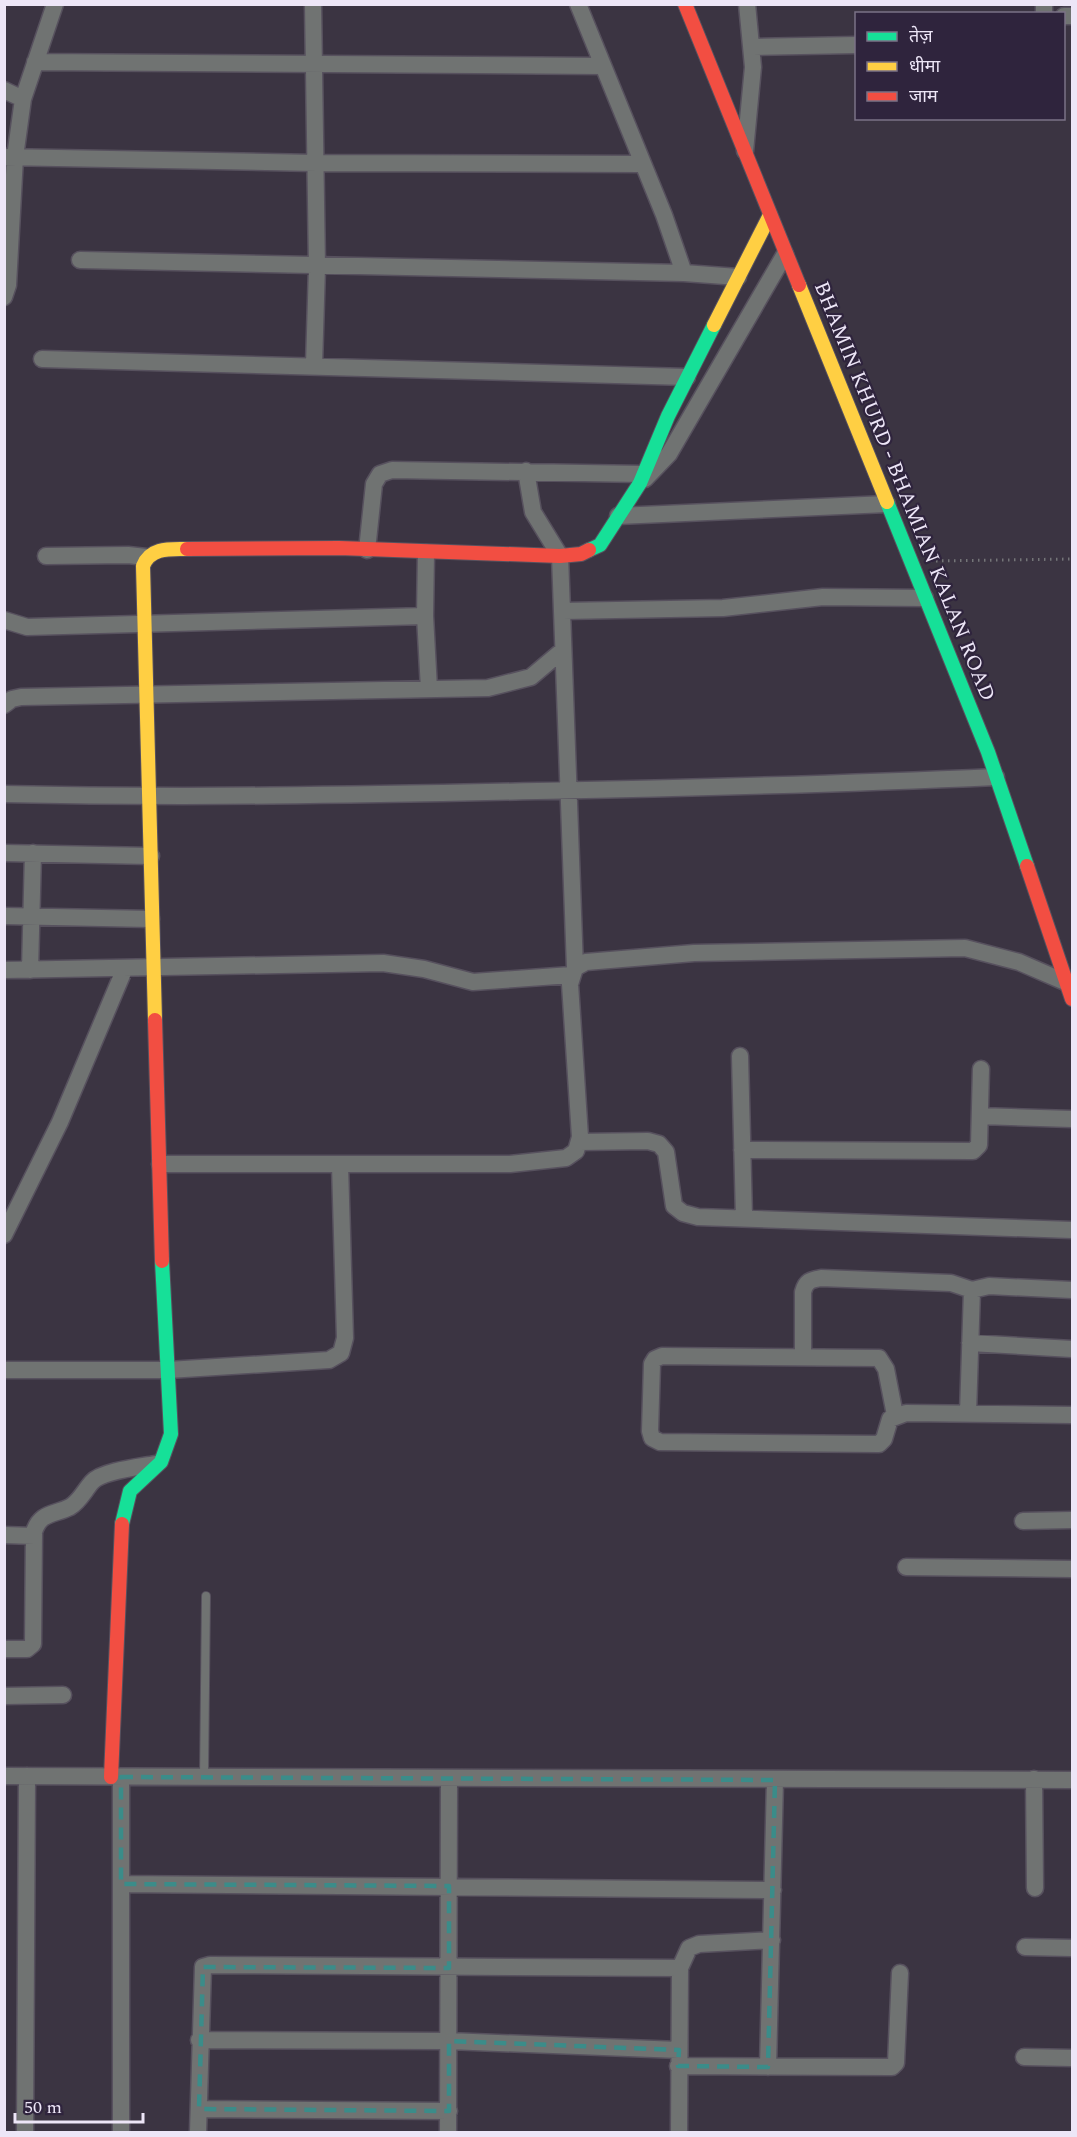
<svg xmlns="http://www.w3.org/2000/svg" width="1077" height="2137" font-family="Spectral,'Noto Sans Devanagari',serif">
<rect width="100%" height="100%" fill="#3b3442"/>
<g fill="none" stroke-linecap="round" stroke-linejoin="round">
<!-- lane casing -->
<g stroke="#57515e" stroke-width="10">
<path id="lane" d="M204,1777L206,1596"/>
</g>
<!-- street casing -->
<g stroke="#57515e" stroke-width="19">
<path id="street" d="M313,4L317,267L314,365
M578,4L664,215L684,273
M1044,4V14
M1064,16H1072
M753,47L856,45
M35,62L603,66
M4,90L23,99
M745,151L753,67L747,4
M4,157L315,163L643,164
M80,260L684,273L738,277
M4,297L8,285L15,157L23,99L55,4
M42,359L687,377
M526,471L533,512L560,556L575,968
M645,479L669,454L785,254
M618,516L887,504
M367,550L374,484L380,474L392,470L643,474
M426,553L425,616L429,689
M46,556L128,555L146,557
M563,611L723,608L823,597L925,598
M4,620L27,627L425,616
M4,705L12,699L21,697L488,688L531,677L563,650
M4,794C182,798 360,795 538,791C691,788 843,784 996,777
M4,853L151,856
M4,916L151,919
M4,970L383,963L424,969L473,982L571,975
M30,970L33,853
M740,1056L744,1218
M980,1116L1072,1119
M579,1142L648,1141L659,1144L666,1152L674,1206L683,1213L698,1217L1072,1230
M742,1150L973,1151L979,1145L981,1069
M160,1164H510L566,1158L576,1151L580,1137L570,984L575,968L586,962L694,953L965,948L1019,962L1072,985
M4,1235L60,1122L125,968
M970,1343L1072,1349
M803,1357V1292C806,1281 810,1280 821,1278L951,1283L972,1290
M4,1370H168L329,1360L341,1353L345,1338L340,1165
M968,1413L972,1290L989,1286L1072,1290
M895,1415L886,1369L879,1358L662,1356L655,1359L652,1364L650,1431L652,1438L660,1442L879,1444L884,1439L890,1419L906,1413L1072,1415
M1023,1521L1072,1520
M4,1535L34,1536
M906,1567L1072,1569
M4,1649H27L33,1644L34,1532C40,1512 54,1515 70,1507C80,1501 84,1491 92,1482C102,1471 139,1467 155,1464
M4,1696L63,1695
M4,1776L1072,1780
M121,1777V2132
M1034,1779L1035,1888
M121,1884L773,1890
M1025,1947L1072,1948
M199,2040L449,2041L679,2050
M1024,2057L1072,2058
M678,2066L892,2067L896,2063L900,1973
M768,2067L775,1780
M199,2109L449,2111
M25,2132L27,1776
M198,2132L203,1967L210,1965L680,1968
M448,2132L449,1779
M679,2132L680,1968L689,1948L699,1944L772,1940"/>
</g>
<!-- fast casing -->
<g stroke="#57515e" stroke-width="16">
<path id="fast" d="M887,502L988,752L1027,866
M589,550L600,545L640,483L668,416L714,325
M122,1524L130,1491L161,1462L171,1434L162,1261"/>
</g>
<!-- slow casing -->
<g stroke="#57515e" stroke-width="16">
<path id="slow" d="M799,285L887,502
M714,325L770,215
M155,1020L143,566C150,547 170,549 187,549"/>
</g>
<!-- jam casing -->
<g stroke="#57515e" stroke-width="16">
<path id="jam" d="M685,4L799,285
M187,549L339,548L560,556L581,554L589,550
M1027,866L1072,999
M155,1020L162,1261
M111,1777L122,1524"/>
</g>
<!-- path -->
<path stroke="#747578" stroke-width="3" stroke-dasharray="1.5 4.5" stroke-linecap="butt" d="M930,561L1072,559"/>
<!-- lane -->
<use href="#lane" stroke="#707372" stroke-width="8"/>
<!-- street -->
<use href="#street" stroke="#707372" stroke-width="16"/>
<!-- fast -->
<use href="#fast" stroke="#16e098" stroke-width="14"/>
<!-- slow -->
<use href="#slow" stroke="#ffcf43" stroke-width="14"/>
<!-- jam -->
<use href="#jam" stroke="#f24e42" stroke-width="14"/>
</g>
<!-- marked area -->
<path fill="none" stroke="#3b8c89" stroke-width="4.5" stroke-dasharray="12 8" stroke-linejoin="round" d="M121,1777L775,1780L768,2067L678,2066L679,2050L449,2041V2111L199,2109L203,1967L449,1968V1886L121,1884Z"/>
<g text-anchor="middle" stroke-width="4.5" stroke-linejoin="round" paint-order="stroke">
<!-- street labels -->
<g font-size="21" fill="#ede6f7" stroke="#2f243d">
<text transform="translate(905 491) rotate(68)" y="7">BHAMIN KHURD - BHAMIAN KALAN ROAD</text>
</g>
</g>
<!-- border -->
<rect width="1077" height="2137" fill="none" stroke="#ede6f7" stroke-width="12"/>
<!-- legend -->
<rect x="855" y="12" width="210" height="108" fill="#2f243d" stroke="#7b7287" stroke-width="1.5"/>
<rect x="867" y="32" width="30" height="9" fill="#16e098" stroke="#7b7287" stroke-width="1.5"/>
<text x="909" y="42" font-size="18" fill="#ede6f7">तेज़</text>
<rect x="867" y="62" width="30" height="9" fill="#ffcf43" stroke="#7b7287" stroke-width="1.5"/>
<text x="909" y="72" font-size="18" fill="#ede6f7">धीमा</text>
<rect x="867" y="92" width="30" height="9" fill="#f24e42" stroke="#7b7287" stroke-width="1.5"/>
<text x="909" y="102" font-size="18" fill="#ede6f7">जाम</text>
<!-- scale -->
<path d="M15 2113v9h128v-9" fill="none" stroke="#ede6f7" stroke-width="3"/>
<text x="24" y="2113" font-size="18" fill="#ede6f7" stroke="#2f243d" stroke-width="4.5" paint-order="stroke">50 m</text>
</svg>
